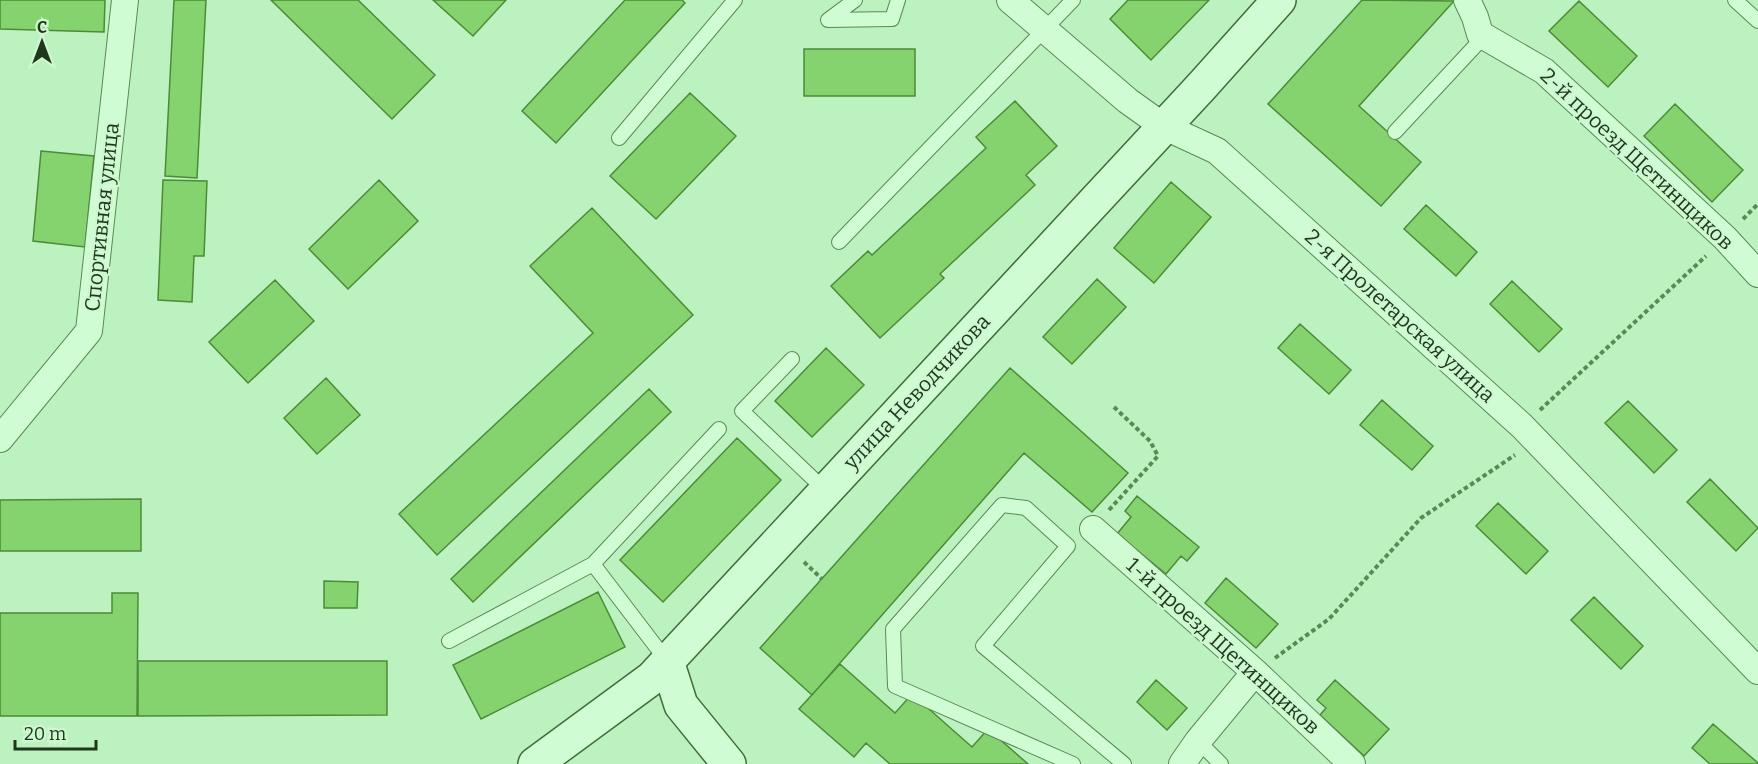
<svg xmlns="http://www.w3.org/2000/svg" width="1758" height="764" font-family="Bitter,serif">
<rect width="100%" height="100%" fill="#bcf1c0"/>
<!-- building -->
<path fill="#85d36f" stroke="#4c8b38" stroke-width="1.5" d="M0,0H105L104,32L0,29Z
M174,0H206L197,178L165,176Z
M271,0H358L435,75L392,119Z
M433,0H506L473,36Z
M625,0H682L685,3L556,143L522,111Z
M1128,0H1209L1151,60L1110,19Z
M1362,0L1454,1L1359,106L1421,162L1381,206L1268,104Z
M1579,1L1637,56L1608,87L1549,31Z
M804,49H915V96H804Z
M690,93L736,136L656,219L610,176Z
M1015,101L1057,146L1026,175L1035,185L940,274L944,278L880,338L831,286L868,251L872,255L986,148L976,137Z
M1675,104L1743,170L1712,202L1644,136Z
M41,151L94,156L85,247L33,241Z
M163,180L207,181L204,256H194L192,302L158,300Z
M379,180L418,221L348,289L309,249Z
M1171,182L1211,217L1154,283L1114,248Z
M1426,205L1477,252L1456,276L1404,229Z
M592,208L693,315L437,555L399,514L593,333L530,266Z
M1097,279L1126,307L1072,364L1043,337Z
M275,280L314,321L248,383L209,342Z
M1512,281L1562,329L1539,352L1490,304Z
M1300,324L1351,370L1329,394L1278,348Z
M826,348L864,385L812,437L775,401Z
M1010,368L1128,473L1092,512L1024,453L812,695L760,648Z
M326,378L360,415L317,454L284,418Z
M649,389L671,412L473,602L451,579Z
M1382,400L1433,446L1412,470L1360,425Z
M1628,401L1677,450L1654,473L1605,423Z
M737,438L781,480L663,602L620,560Z
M1710,479L1758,528L1736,551L1687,502Z
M1137,496L1199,547L1187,561L1181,556L1166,574L1117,534L1131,517L1125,511Z
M141,499V551H0V500Z
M1498,503L1548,551L1526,574L1476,526Z
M1226,578L1278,624L1256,648L1205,603Z
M324,581L358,582L357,608H324Z
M598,592L625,647L481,719L453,665Z
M112,593H138L137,716H0V613H112Z
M1594,597L1643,646L1621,669L1571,620Z
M138,661H387V715L138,716Z
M840,664L895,713L912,694L972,747L988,729L1028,764H890L866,743L854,757L799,709Z
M1156,680L1187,708L1167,730L1137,702Z
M1335,680L1389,729L1364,756L1320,715L1326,708L1317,700Z
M1713,724L1758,763V764H1710L1692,748Z"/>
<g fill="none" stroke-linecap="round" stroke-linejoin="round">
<!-- lane casing -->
<g stroke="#5a8a54" stroke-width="16">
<path id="lane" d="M855,0L828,20L892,19L898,0
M1735,0L1758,21
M1395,132L1476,45L1480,34
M619,138L735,0
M839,242L1073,0
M792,359L742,411L826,491
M593,564L667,661
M449,641L593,564L719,429
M1198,741L1221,764
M1073,764L895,686L893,629L1002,505L1026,508L1068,546L983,646L1124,764"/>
</g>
<!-- street casing -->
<g stroke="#5a8a54" stroke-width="28">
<path id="street" d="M1010,0L1128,101L1163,126L1217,151L1522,426L1758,671
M1467,0L1475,17L1480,34L1544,71L1725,238L1758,274
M0,439L89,331L125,0
M1093,529L1255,672L1352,764
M1182,764L1198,741L1255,672"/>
</g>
<!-- secondary casing -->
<g stroke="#3f6c38" stroke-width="36">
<path id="secondary" d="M667,661L681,705L729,764
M535,764L652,678L1201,87L1279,0"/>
</g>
<!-- path -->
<path stroke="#5a8a54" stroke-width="4" stroke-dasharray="4.5 3" stroke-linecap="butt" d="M1743,219L1758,204
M1540,410L1706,256
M1109,510L1158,456L1150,441L1114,407
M804,562L822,579
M1275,658L1329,619L1421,518L1515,455"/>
<!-- lane -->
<use href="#lane" stroke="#d0fcd3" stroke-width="14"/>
<!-- street -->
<use href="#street" stroke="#d0fcd3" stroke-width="26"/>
<!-- secondary -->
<use href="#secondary" stroke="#d0fcd3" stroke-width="33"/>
</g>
<g text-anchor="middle" stroke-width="4.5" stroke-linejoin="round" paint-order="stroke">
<!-- street labels -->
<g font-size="21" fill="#1f381b" stroke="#cdf8d0">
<text transform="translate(1637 159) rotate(43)" y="7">2-й проезд Щетинщиков</text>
<text transform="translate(102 217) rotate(-84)" y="7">Спортивная улица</text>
<text transform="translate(1400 316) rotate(42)" y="7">2-я Пролетарская улица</text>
<text transform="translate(917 392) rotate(-47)" y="7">улица Неводчикова</text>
<text transform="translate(1223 646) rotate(42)" y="7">1-й проезд Щетинщиков</text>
</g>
</g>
<!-- north arrow -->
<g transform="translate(42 42)" stroke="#cdf8d0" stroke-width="4.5" paint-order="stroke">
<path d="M0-4.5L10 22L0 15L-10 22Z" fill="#1f381b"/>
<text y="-9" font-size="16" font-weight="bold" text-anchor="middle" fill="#1f381b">С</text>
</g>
<!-- scale -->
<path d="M15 740v9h81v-9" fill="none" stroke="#1f381b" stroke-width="3"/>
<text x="24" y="740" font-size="18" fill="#1f381b" stroke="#cdf8d0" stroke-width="4.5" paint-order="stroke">20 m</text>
</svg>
